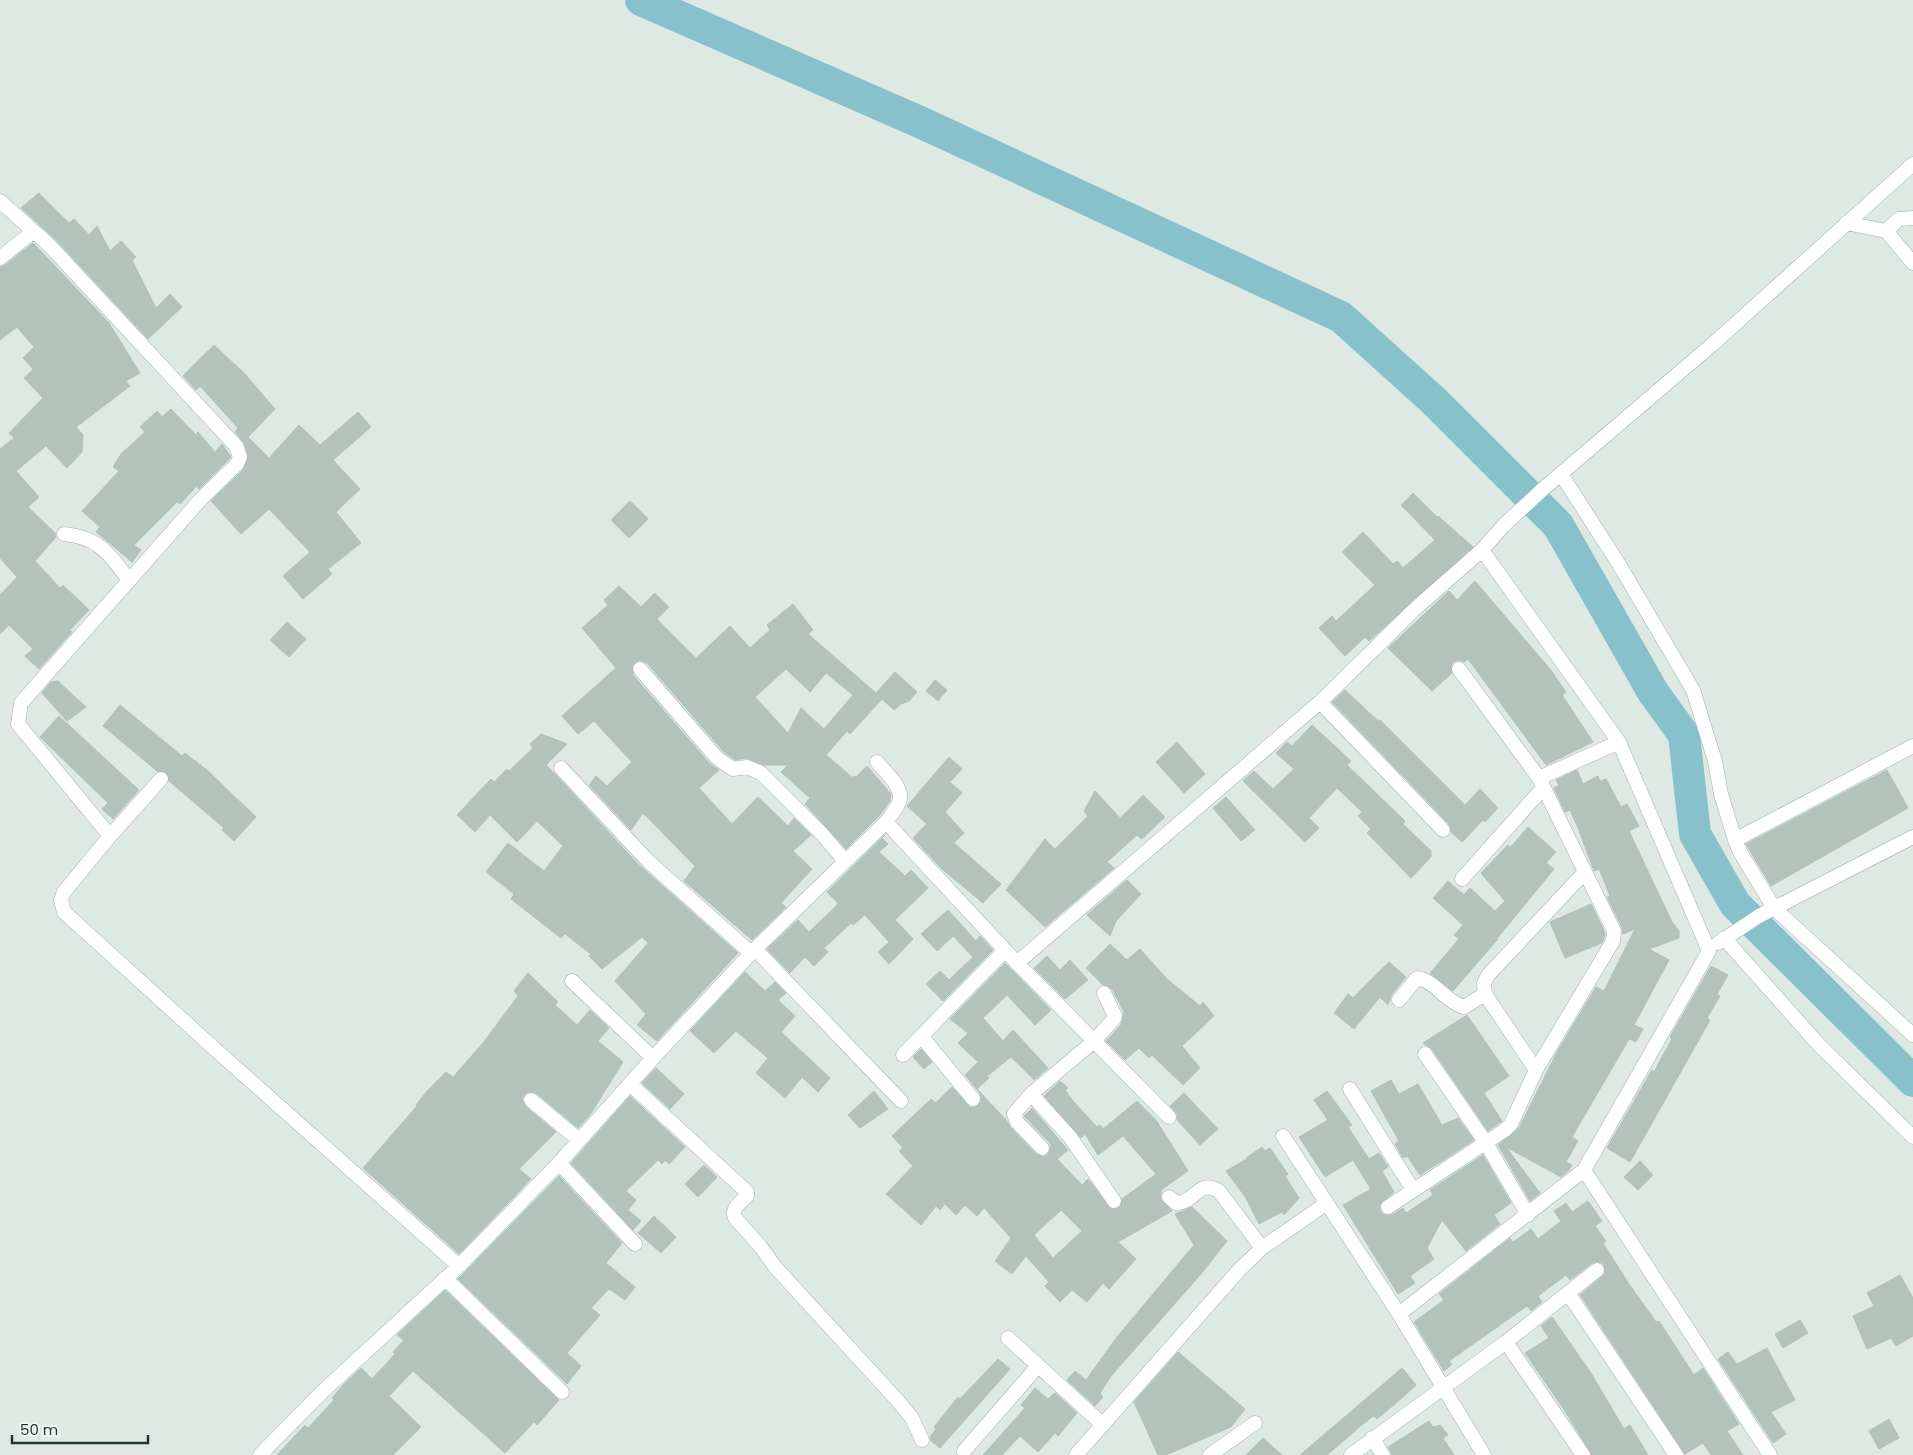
<svg xmlns="http://www.w3.org/2000/svg" width="1913" height="1455" font-family="Poppins,sans-serif">
<rect width="100%" height="100%" fill="#dee9e4"/>
<g fill="none" stroke-linecap="round" stroke-linejoin="round">
<!-- river -->
<path stroke="#87c2cc" stroke-width="32" d="M641,0L922,123L1341,317L1434,401L1558,525L1653,692L1684,735L1695,834L1735,904L1913,1081"/>
</g>
<!-- building -->
<path fill="#b3c3bc" stroke="#b1c2ba" fill-rule="evenodd" d="M39,193L69,223L74,219L89,235L97,226L110,251L121,241L136,257L132,260L156,308L170,294L182,307L148,339L56,240L21,208Z
M33,243L109,323L140,373L126,381L130,386L76,427L83,435L82,452L67,468L46,446L16,471L39,497L28,507L55,533L56,537L35,561L60,588L63,585L89,610L70,630L72,632L39,669L25,656L33,649L9,625L0,634V595L17,577L0,558V449L14,438L9,433L43,398L24,378L33,369L23,358L34,347L17,327L0,340V267L5,265Z
M214,345L245,374L275,409L248,437L269,458L299,425L320,445L358,412L371,427L333,460L360,489L336,512L361,543L328,569L332,574L303,599L283,576L310,552L269,509L241,534L211,501L243,470L248,455L244,443L235,432L238,428L200,386L196,390L183,376Z
M171,409L196,435L198,432L215,452L222,444L231,457L199,489L197,486L180,504L177,502L134,545L141,550L132,562L96,532L100,527L82,511L119,471L113,467L121,454L145,432L140,427L157,411L162,417Z
M1413,493L1437,517L1438,516L1473,547L1369,641L1365,637L1345,656L1319,628L1332,616L1336,621L1375,585L1342,552L1363,532L1393,564L1397,561L1403,568L1435,540L1401,505Z
M630,501L648,519L629,538L611,520Z
M1475,581L1550,669L1566,692L1562,695L1593,742L1546,765L1468,659L1464,662L1459,660L1453,662L1451,666L1452,673L1432,691L1388,648L1449,591L1457,600Z
M619,586L641,607L655,593L669,607L657,619L696,658L730,626L750,648L770,630L767,625L793,604L813,630L808,634L876,693L895,672L917,692L909,701L901,704L894,710L882,699L850,734L847,731L826,755L853,778L854,776L856,777L867,766L891,794L890,801L879,816L846,849L805,804L810,798L781,772L788,765H764L746,758L735,760L723,751L647,663L639,660L632,666L633,675L710,764L719,770L699,788L732,824L758,797L788,826L794,818L811,835L793,851L812,869L781,903L786,907L752,940L684,881L695,866L643,813L631,830L589,785L596,776L607,786L632,762L594,721L578,734L562,716L616,668L582,628L608,605L604,600ZM786,669L810,692L826,673L853,695L824,729L801,708L788,733L755,697Z
M287,622L306,639L289,657L270,640Z
M935,680L947,690L938,701L926,691Z
M58,681L86,707L67,721L42,693L51,682Z
M1345,690L1378,721L1380,720L1465,805L1480,789L1498,808L1485,822L1483,820L1462,842L1451,832L1449,824L1332,702Z
M120,705L182,756L185,753L207,770L256,817L234,841L222,830L224,828L169,781L166,772L157,771L103,726Z
M59,716L139,790L113,819L102,809L108,803L40,737Z
M1312,725L1351,761L1347,765L1405,821L1403,824L1431,851V857L1411,878L1367,833L1371,829L1358,816L1362,812L1337,788L1309,818L1319,828L1305,842L1243,781L1254,771L1273,789L1294,769L1276,753L1287,742L1292,746Z
M541,734L567,744L546,765L555,774L638,864L738,953L657,1041L637,1025L646,1014L615,981L648,943L642,937L602,969L589,956L591,954L565,934L561,938L511,899L514,894L486,872L508,843L544,871L563,846L537,821L517,842L490,815L475,832L457,815L491,779L494,782L507,769L509,771L533,748L530,744Z
M1177,742L1205,774L1184,793L1156,762Z
M949,757L962,769L950,782L962,793L945,812L964,833L954,843L1001,884L983,903L942,869L913,838L927,824L907,806Z
M1577,770L1583,784L1598,776L1600,781L1606,779L1621,807L1627,804L1639,826L1629,831L1672,922L1679,931V938L1649,949L1669,960L1634,1025L1643,1029L1636,1042L1629,1039L1572,1137L1578,1141L1566,1162L1572,1165L1569,1170L1561,1177L1506,1147L1540,1193L1530,1201L1498,1145L1519,1128L1557,1052L1596,987L1604,991L1635,929L1623,934L1622,927L1607,897L1610,896L1599,869L1594,871L1578,828L1570,810L1565,812L1554,788L1559,785L1556,780Z
M1887,770L1908,808L1771,886L1746,844Z
M1095,791L1120,818L1143,795L1165,817L1142,839L1137,835L1107,862L1114,868L1045,927L1006,890L1045,839L1055,849L1088,816L1084,811Z
M1226,797L1255,830L1241,841L1213,808Z
M1528,827L1556,852L1546,863L1554,869L1495,941L1498,939L1453,991L1430,973L1459,939L1454,935L1463,925L1433,898L1448,881L1464,895L1470,888L1495,911L1505,901L1481,873L1508,845L1510,848Z
M885,835L882,838L888,844L879,852L905,876L911,870L928,888L895,920L913,939L889,964L878,952L889,942L865,915L853,925L851,923L824,948L828,952L814,966L805,957L790,973L767,949L798,920L809,932L836,906L838,903L827,892Z
M1127,880L1141,894L1116,921L1110,936L1087,915Z
M1591,904L1605,933L1604,938L1602,943L1565,958L1550,922Z
M948,910L976,941L980,936L993,950L943,1001L926,984L940,971L949,980L973,957L953,936L937,951L921,934Z
M1110,944L1127,960L1140,949L1167,979L1200,1006L1203,1002L1214,1016L1182,1046L1200,1068L1183,1085L1152,1055L1149,1058L1139,1048L1125,1060L1106,1041L1121,1025L1124,1012L1112,989L1103,985L1086,968Z
M1047,956L1060,970L1070,960L1088,980L1065,999L1034,968Z
M1389,962L1406,977L1392,994L1388,1005L1380,997L1354,1029L1334,1013L1348,994L1353,998Z
M1005,963L1051,1010L1035,1025L1007,995L983,1018L1003,1041L1013,1030L1048,1068L1034,1080L1011,1057L987,1076L989,1078L977,1089L1007,1121L1011,1128L1036,1154L1044,1157L1048,1154L1051,1146L1049,1142L1024,1116L1032,1108L1068,1150L1057,1159L1082,1185L1088,1179L1111,1209L1119,1208L1122,1199L1156,1174L1123,1136L1098,1155L1085,1134L1081,1138L1044,1096L1060,1081L1068,1088L1065,1090L1073,1101L1097,1127L1100,1125L1103,1129L1137,1101L1156,1120L1188,1171L1161,1190V1200L1172,1211L1118,1242L1136,1259L1109,1289L1103,1283L1087,1302L1072,1290L1060,1302L1045,1286L1049,1282L1026,1256L1012,1274L995,1261L1011,1238L984,1208L977,1216L965,1205L956,1215L945,1204L940,1210L936,1206L921,1225L886,1194L913,1166L899,1151L903,1148L892,1136L931,1099L936,1103L952,1087L970,1107H975L981,1102L980,1093L965,1075L978,1062L958,1043L968,1033L950,1019ZM1061,1210L1082,1231L1053,1258L1034,1235Z
M1711,966L1728,975L1717,994L1720,996L1707,1018L1710,1020L1630,1162L1607,1148L1652,1070L1654,1072L1663,1055L1672,1039L1670,1037Z
M745,972L765,991L775,982L786,993L778,1000L795,1016L781,1032L830,1078L818,1092L802,1077L785,1098L756,1073L768,1058L736,1031L714,1053L690,1031Z
M528,973L558,1002L555,1005L577,1025L590,1010L609,1028L598,1041L623,1062L590,1115L578,1128L536,1093L528,1092L525,1094L522,1099L525,1106L556,1132L519,1169L531,1179L459,1254L363,1168L417,1106L416,1105L428,1090L446,1072L453,1077L483,1043L518,996L514,991Z
M1467,1015L1509,1076L1484,1093L1502,1121L1488,1131L1432,1049L1423,1043Z
M921,1049L932,1062L924,1069L913,1057Z
M656,1068L684,1094L670,1109L642,1083Z
M1391,1080L1399,1094L1418,1084L1442,1125L1458,1118L1474,1140L1420,1175L1407,1156L1403,1158L1395,1144L1399,1141L1371,1091Z
M874,1091L888,1109L860,1128L848,1115Z
M1327,1091L1352,1125L1348,1127L1369,1159L1379,1153L1388,1167L1382,1171L1394,1192L1380,1204V1211L1384,1215H1392L1403,1208L1406,1213L1433,1195L1430,1190L1483,1155L1511,1203L1494,1215L1500,1224L1466,1251L1442,1220L1427,1248L1434,1259L1410,1276L1415,1283L1398,1294L1343,1205L1371,1189L1353,1160L1325,1177L1299,1137L1328,1120L1314,1100Z
M1184,1093L1218,1129L1200,1145L1177,1120V1114L1170,1106Z
M630,1096L685,1147L669,1164L665,1160L662,1164L658,1160L626,1191L636,1200L628,1210L641,1221L633,1230L571,1163Z
M1262,1147L1265,1151L1270,1148L1288,1174L1285,1176L1299,1198L1284,1215L1282,1212L1259,1224L1246,1198L1226,1171L1247,1159L1246,1158Z
M1640,1161L1653,1175L1638,1190L1624,1177Z
M704,1165L717,1177L698,1197L685,1184Z
M559,1176L622,1243L606,1263L635,1287L625,1300L609,1289L591,1308L600,1315L567,1353L581,1366L567,1384L458,1279Z
M1588,1201L1602,1221L1595,1226L1606,1241L1603,1243L1629,1284L1656,1322L1659,1321L1694,1375L1703,1368L1739,1424L1727,1431L1743,1455H1711L1703,1443L1685,1454L1580,1295L1605,1274L1604,1265L1600,1262L1592,1263L1570,1280L1566,1275L1538,1296L1542,1302L1531,1311L1527,1306L1449,1361L1452,1364L1444,1371L1414,1322L1444,1300L1439,1294L1510,1238L1513,1242L1531,1229L1538,1239L1561,1221L1554,1211L1566,1203L1572,1212Z
M1192,1207L1227,1241L1201,1274L1111,1376L1100,1393L1103,1397L1095,1406L1067,1380L1075,1371L1086,1380L1117,1337L1194,1245L1175,1214Z
M654,1216L676,1237L661,1253L638,1233Z
M1900,1275L1913,1298V1336L1896,1346L1891,1338L1867,1349L1853,1316L1874,1306L1867,1293Z
M445,1290L559,1400L537,1425L534,1422L505,1453L413,1371L389,1396L421,1427L393,1455H277L305,1425L308,1428L334,1400L332,1398L344,1384L361,1368L372,1379L395,1354L393,1352L404,1340L397,1335Z
M1552,1317L1591,1373L1624,1429L1630,1425L1648,1455H1592L1563,1408L1525,1353L1549,1338L1541,1326Z
M1800,1320L1808,1333L1783,1348L1775,1334Z
M1767,1348L1795,1400L1771,1412L1786,1434L1773,1443L1718,1359L1728,1352L1737,1364Z
M1178,1352L1245,1409L1231,1427L1166,1455H1158L1134,1402Z
M998,1359L1010,1369L940,1448L931,1441L930,1437L936,1429L934,1427L958,1397L960,1399Z
M1402,1368L1416,1385L1402,1398L1377,1419L1374,1416L1363,1424L1327,1455H1300Z
M1035,1388L1048,1399L1055,1393L1077,1413L1058,1436L1055,1433L1038,1452L1020,1436L1002,1455H983L1025,1408L1021,1405Z
M1889,1419L1899,1438L1879,1449L1869,1431Z
M1429,1421L1433,1427L1440,1425L1448,1435L1443,1438L1454,1455H1392L1388,1447Z
M1263,1438L1282,1455H1246Z"/>
<g fill="none" stroke-linecap="round" stroke-linejoin="round">
<!-- minor casing -->
<g stroke="#a1b0ab" stroke-width="15">
<path id="minor" d="M0,201L50,246L236,446L240,457L237,464L201,499L21,703L18,724L110,836L64,892L61,900L64,912L217,1051L459,1266
M1846,223L1886,231L1913,263
M1886,231L1899,219L1913,218
M0,258L34,231
M1561,474L1620,566L1693,690L1715,761L1721,794L1735,840
M64,534C99,537 110,555 129,580
M640,669L717,758L733,769L747,767L761,773L822,834L845,861
M1320,702L1443,830
M1913,746L1735,840L1740,852L1774,908L1913,1035
M877,762C884,771 905,788 899,802C897,809 890,816 886,822
M561,768L649,862L751,953
M1539,778L1619,742
M110,836L161,779
M1462,879L1543,788
M1724,938L1819,1045L1913,1137
M1718,943L1759,916L1913,837
M755,949L901,1101
M1017,963L1320,702L1416,608L1482,550L1503,526L1543,489L1714,343L1913,164
M572,981L653,1058
M1399,1000L1417,978C1434,980 1446,1002 1464,1007L1485,994
M922,1037L973,1099
M1425,1054L1486,1143L1528,1215
M903,1055L1005,950
M1536,1070L1485,994L1484,983L1489,974L1585,872
M630,1084L747,1192V1196C740,1203 731,1208 735,1218L760,1246L776,1268L898,1401L912,1418L922,1440
M1350,1089L1413,1190
M1031,1094L1070,1137L1114,1201
M531,1100L579,1140
M1283,1136L1399,1314L1484,1455
M1042,1148L1017,1122L1014,1114L1031,1094L1093,1042L1114,1019L1115,1016L1104,993
M559,1163L635,1244
M1584,1170L1770,1455
M1169,1197L1176,1203C1196,1203 1198,1178 1219,1191L1262,1248
M1388,1207L1505,1130L1511,1124L1536,1070L1613,941L1614,931L1539,778L1459,669
M445,1278L562,1392
M1568,1293L1676,1455
M1399,1314L1584,1170L1709,951L1619,742L1482,550
M1008,1338L1103,1425
M1506,1342L1583,1455
M1372,1438L1383,1455
M964,1451L1038,1366
M260,1455L322,1392L459,1266L559,1163L653,1058L755,949L886,822L1017,963L1169,1117
M1076,1455L1239,1270L1262,1248L1327,1203
M1210,1455L1255,1423
M1351,1455L1506,1342L1597,1270"/>
</g>
<!-- minor -->
<use href="#minor" stroke="#fff" stroke-width="14"/>
</g>
<!-- scale -->
<path d="M12 1435v8h136v-8" fill="none" stroke="#203731" stroke-width="2.5"/>
<text x="20" y="1435" font-size="15" fill="#203731" stroke="#eef6f1" stroke-width="4" paint-order="stroke">50 m</text>
</svg>
